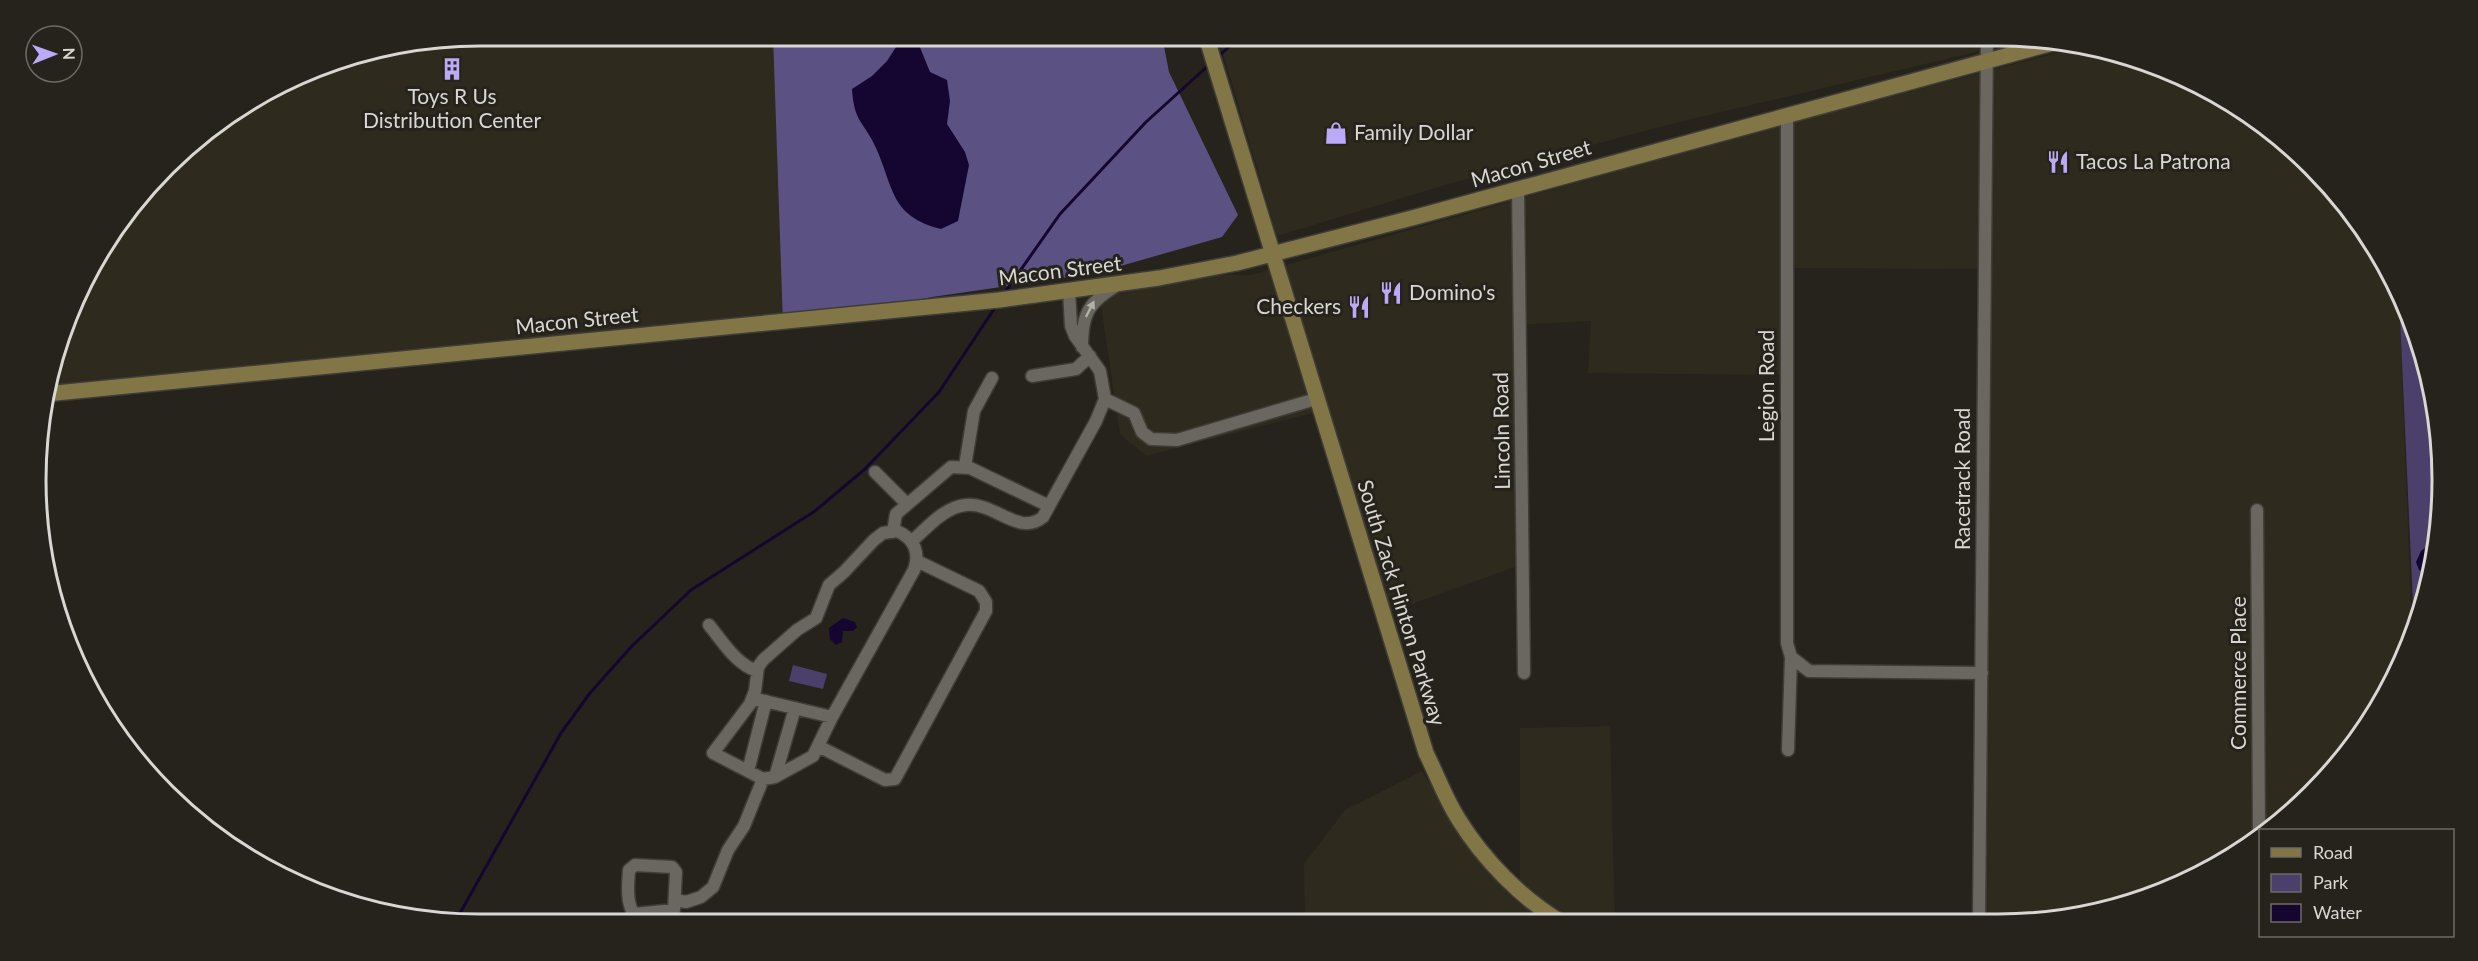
<svg xmlns="http://www.w3.org/2000/svg" width="2478" height="961" font-family="Lato,sans-serif">
<rect width="100%" height="100%" fill="#25231c"/>
<!-- built -->
<path fill="#2e2a1d" d="M481,36H773L783,325L47,393L60,337L95,259L188,146L259,95L337,60Z
M1218,36H1997L2027,40L1667,125L1452,183L1277,236Z
M2078,47L2113,51L2194,82L2268,128L2332,188L2383,259L2399,296L2412,631L2382,703L2291,814L2267,830H2260V835L2194,879L2056,921H1980L1984,269L1793,268L1790,375L1588,373L1591,321L1517,325L1518,566L1378,616L1320,411L1146,456L1120,434L1096,273L1251,275L1684,152Z
M1610,726L1615,922L1305,923L1304,864L1345,810L1422,771L1481,864L1520,891V728Z"/>
<!-- green -->
<path fill="#4a406b" d="M2399,296C2406,309 2413,323 2418,338C2449,426 2450,541 2414,627Z
M793,665L827,674L823,689L789,681Z"/>
<!-- forest -->
<path fill="#5c5183" d="M773,36H1162L1169,72L1238,215L1222,237L1096,273L932,297L783,325Z"/>
<!-- water -->
<path fill="#150631" d="M908,42L919,45L930,72L947,80L950,101L947,124L965,152L969,165L958,221L941,229C890,216 894,188 876,148C864,121 854,123 852,89L872,76L887,61L898,44Z
M2436,540L2430,574L2419,570L2416,562L2421,551Z
M843,618L855,622L857,627L853,631H843L842,642L836,645L830,639L829,628Z"/>
<g fill="none" stroke-linecap="round" stroke-linejoin="round">
<!-- stream -->
<path stroke="#150631" stroke-width="3" d="M1217,58L1240,36
M1003,295L1060,214L1146,122L1210,64
M455,922L561,733L590,693L632,646L691,590L815,511L865,469L939,392L996,306"/>
<!-- minor casing -->
<g stroke="#3f3d38" stroke-width="15">
<path id="minor" d="M1787,115V643L1791,657L1788,750
M1518,190L1524,673
M1082,347C1082,313 1089,302 1117,285
M1032,376L1076,369L1090,356
M1105,399L1134,413L1142,432L1151,439L1177,440L1316,399
M965,466L974,411L992,378
M875,472L907,504
M2257,510L2259,836
M897,531C915,539 920,553 914,570L832,717L813,756L775,777L763,779L713,753L750,704L755,691L758,667L763,660L797,630L816,618L829,585L844,572L874,540L883,533Z
M893,532L896,514L951,467L970,468L1049,506
M912,541C927,528 944,507 966,505C995,502 1019,537 1043,517L1096,421L1105,399L1100,371L1075,336L1071,326L1069,291
M709,625C723,642 736,664 757,671
M1791,657L1809,671L1982,673
M752,698L832,717
M818,746L885,780L895,779L986,611V602L979,591L917,561
M748,771L766,701
M775,777L795,708
M635,865L672,867L676,872L674,910L634,914C626,903 628,884 629,870Z
M676,900L686,902L701,897L713,887L728,850L744,826L763,779
M1979,921L1987,36"/>
</g>
<!-- major casing -->
<g stroke="#3f3d38" stroke-width="18">
<path id="major" d="M1206,36L1426,753C1437,775 1446,800 1459,820C1484,860 1521,898 1561,922
M46,394L999,300L1159,278L1237,263L1412,218L2053,43"/>
</g>
<!-- minor -->
<use href="#minor" stroke="#69675f" stroke-width="12"/>
<!-- major -->
<use href="#major" stroke="#837646" stroke-width="15"/>
</g>
<!-- one-way arrows -->
<defs><path id="oneway-solid" d="M-6-.8H1V-3.2L6.5 0L1 3.2V.8H-6Z" transform="scale(1.5)"/></defs>
<use fill="#b2b0aa" href="#oneway-solid" transform="translate(1090 309) rotate(-63)"/>
<!-- icons -->
<defs>
<g id="building-bare" transform="scale(1.8)"><path d="M-4-6H4V6H1V3H-1V6H-4ZM-2.5-4.3h1.7v1.8h-1.7ZM.8-4.3h1.7v1.8H.8ZM-2.5-1h1.7V.8h-1.7ZM.8-1h1.7V.8H.8Z" fill="#bbaaf6" stroke="#25231c" stroke-width="2.5" paint-order="stroke"/></g>
<g id="shop-bare" transform="scale(1.8)"><path d="M-5-2.5h2.3a2.7 3.5 0 0 1 5.4 0H5L5.5 6h-11ZM-1.5-2.5h3a1.5 2.3 0 0 0-3 0Z" fill="#bbaaf6" stroke="#25231c" stroke-width="2.5" paint-order="stroke"/></g>
<g id="restaurant-bare" transform="scale(1.8)"><path d="M-5-6h1v4h1v-4h1v4h1v-4h1v5L-1.5 .5V6h-2V.5L-5-1ZM5-6V6H3V1.5H1.5Q1.5-4 5-6Z" fill="#bbaaf6" stroke="#25231c" stroke-width="2.5" paint-order="stroke"/></g>
</defs>
<g fill-rule="evenodd">
<use href="#building-bare" x="452" y="69"/>
<use href="#shop-bare" x="1336" y="133"/>
<use href="#restaurant-bare" x="2058" y="162"/>
<use href="#restaurant-bare" x="1391" y="293"/>
<use href="#restaurant-bare" x="1359" y="307"/>
</g>
<g text-anchor="middle" stroke-width="6" stroke-linejoin="round" paint-order="stroke">
<!-- poi labels -->
<g font-size="21" fill="#d9d7d3" stroke="#25231c" text-anchor="start">
<text x="452" y="104" text-anchor="middle">Toys R Us<tspan x="452" dy="24">Distribution Center</tspan></text>
<text x="1354" y="140">Family Dollar</text>
<text x="2076" y="169">Tacos La Patrona</text>
<text x="1409" y="300">Domino's</text>
<text x="1341" y="314" text-anchor="end">Checkers</text>
</g>
<!-- street labels -->
<g font-size="21" fill="#d9d7d3" stroke="#25231c">
<text transform="translate(1531 164) rotate(-16)" y="7">Macon Street</text>
<text transform="translate(1060 271) rotate(-7)" y="7">Macon Street</text>
<text transform="translate(577 321) rotate(-6)" y="7">Macon Street</text>
<text transform="translate(1767 386) rotate(-90)" y="7">Legion Road</text>
<text transform="translate(1502 431) rotate(-91)" y="7">Lincoln Road</text>
<text transform="translate(1963 479) rotate(-90)" y="7">Racetrack Road</text>
<text transform="translate(1401 603) rotate(73)" y="7">South Zack Hinton Parkway</text>
<text transform="translate(2239 673) rotate(-90)" y="7">Commerce Place</text>
</g>
</g>
<!-- crop -->
<path d="M0 0H2478V961H0ZM480 46H1998A434 434 0 0 1 2432 480V480A434 434 0 0 1 1998 914H480A434 434 0 0 1 46 480V480A434 434 0 0 1 480 46Z" fill="#25231c" fill-rule="evenodd"/>
<path fill="none" stroke="#d9d7d3" stroke-width="3" d="M480 46H1998A434 434 0 0 1 2432 480V480A434 434 0 0 1 1998 914H480A434 434 0 0 1 46 480V480A434 434 0 0 1 480 46Z"/>
<!-- legend -->
<rect x="2259" y="829" width="195" height="108" fill="#25231c" stroke="#6d6b65" stroke-width="1.5"/>
<rect x="2271" y="848" width="30" height="9" fill="#837646" stroke="#6d6b65" stroke-width="1.5"/>
<text x="2313" y="859" font-size="18" fill="#d9d7d3">Road</text>
<rect x="2271" y="874" width="30" height="18" fill="#4a406b" stroke="#6d6b65" stroke-width="1.5"/>
<text x="2313" y="889" font-size="18" fill="#d9d7d3">Park</text>
<rect x="2271" y="904" width="30" height="18" fill="#150631" stroke="#6d6b65" stroke-width="1.5"/>
<text x="2313" y="919" font-size="18" fill="#d9d7d3">Water</text>
<!-- north arrow -->
<g transform="translate(54 54) rotate(89)"><circle r="28" fill="#25231c" stroke="#6d6b65" stroke-width="1.5"/>
<path d="M0-4.5L10 22L0 15L-10 22Z" fill="#bbaaf6"/>
<text y="-9" font-size="16" font-weight="bold" text-anchor="middle" fill="#d9d7d3">N</text>
</g>
</svg>
